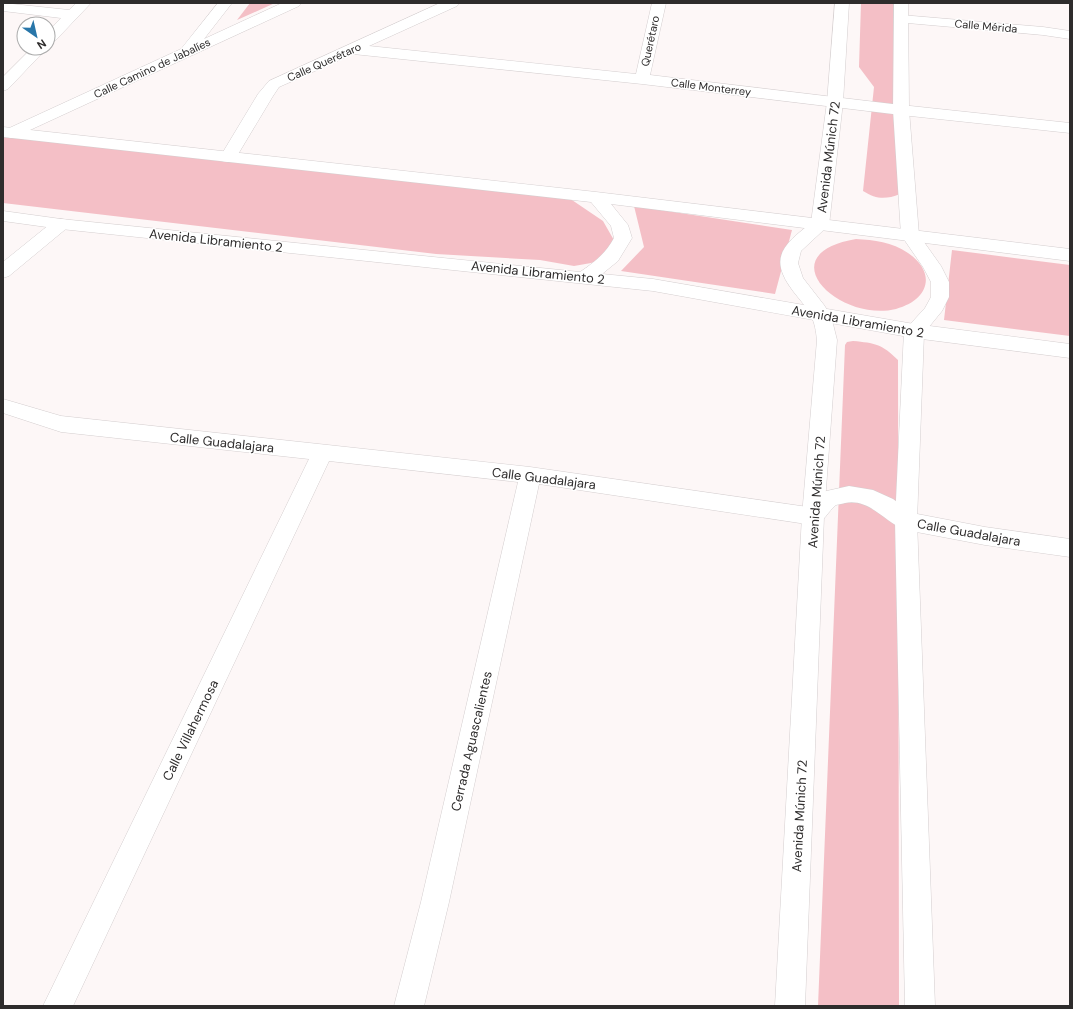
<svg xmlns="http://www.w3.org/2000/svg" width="1073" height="1009" font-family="'DM Sans',sans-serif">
<rect width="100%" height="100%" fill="#fdf7f7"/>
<!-- green -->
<path fill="#f4bfc6" d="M250,3H275L237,20Z
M861,3H899L900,194C885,200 876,199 863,191L874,87L859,67Z
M3,134L569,198L603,221L615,242L603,259L591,263L574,266L540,260L436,254L3,203Z
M634,206L792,230L775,294L621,271L644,247Z
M856,239C874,240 892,242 908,253C937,273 929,300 896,309C839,323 767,254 856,239Z
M952,250L1070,265V336L944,320Z
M853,341C875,343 882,344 898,360L899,1006H818L845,345L847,342Z"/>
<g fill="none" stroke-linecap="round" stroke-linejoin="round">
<!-- street casing -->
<g stroke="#d4cecf" stroke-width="1">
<path id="street" d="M3,3L69,10L76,3H91L53,43L48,44V32L61,18L3,11Z
M218,3H232L204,39L282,3H301L299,6L17,136L11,138L5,136L3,133L5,130L181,49Z
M440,3H459L457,6L369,46L636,74L652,3H666L650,75L901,105L1070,123V133L901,115L642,84L353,54L279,87L273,96L234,161L228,162L222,161L220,157L258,94L269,81Z
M901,15L1043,27L1070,31V39L1043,35L896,22L894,19L896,16Z
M32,48H47L8,89L3,91V77Z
M61,219L67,220L70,224L67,228L9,276L3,278V262L55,220Z
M3,399L61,416L530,467L808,507L822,492L849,486L873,490L893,499L912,513L985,527L1070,539V557L985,545L906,530C885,523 870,498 845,503C843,504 839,504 836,505C827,512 826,521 813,525L539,484L449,902L424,1006H394L421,902L518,482L329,461L73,1006H43L309,459L61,432L3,413Z"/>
</g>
<!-- secondary casing -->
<g stroke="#d4cecf" stroke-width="1">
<path id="secondary" d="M835,3H849L843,102L829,225L801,251L798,263L803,278L824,305L831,316L837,340L824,516L805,1006H775L802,516L817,340C816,332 815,323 811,316C807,307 799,299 793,291C768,258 783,245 811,223L827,102Z
M894,3H908L909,110L919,235L941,266L949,282V297L942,311L924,333L917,521L935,1006H905L895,521L904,331L925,308L931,297V282L923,267L901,235L893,110Z"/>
</g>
<!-- primary casing -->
<g stroke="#d4cecf" stroke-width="1">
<path id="primary" d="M3,127L596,192L1070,249V261L611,204L628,225L632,238L618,261L602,274L653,279L914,324L1070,344V358L914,338L653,291L61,229L3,221V211L61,219L580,272C595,262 606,253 614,238L611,226L591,202L3,137Z"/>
</g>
<!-- street -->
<use href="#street" fill="#fff" fill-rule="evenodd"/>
<!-- secondary -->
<use href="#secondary" fill="#fff" fill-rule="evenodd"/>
<!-- primary -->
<use href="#primary" fill="#fff" fill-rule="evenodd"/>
</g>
<g text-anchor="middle" stroke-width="3" stroke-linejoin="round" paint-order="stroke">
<!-- far-street labels -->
<g font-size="11" fill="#2e2c2c" stroke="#fff">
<text transform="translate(986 26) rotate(5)" y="4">Calle Mérida</text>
<text transform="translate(650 41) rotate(-78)" y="4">Querétaro</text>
<text transform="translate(324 62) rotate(-24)" y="4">Calle Querétaro</text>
<text transform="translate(152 68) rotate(-25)" y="4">Calle Camino de Jabalíes</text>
<text transform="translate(711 87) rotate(7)" y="4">Calle Monterrey</text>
</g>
<!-- street labels -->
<g font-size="13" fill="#2e2c2c" stroke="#fff">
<text transform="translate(828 157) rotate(-83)" y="5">Avenida Múnich 72</text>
<text transform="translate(216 240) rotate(6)" y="5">Avenida Libramiento 2</text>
<text transform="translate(538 272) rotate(6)" y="5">Avenida Libramiento 2</text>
<text transform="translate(858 321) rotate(10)" y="5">Avenida Libramiento 2</text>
<text transform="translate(222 442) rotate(6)" y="5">Calle Guadalajara</text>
<text transform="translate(544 478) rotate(7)" y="5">Calle Guadalajara</text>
<text transform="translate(816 492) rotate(-86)" y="5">Avenida Múnich 72</text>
<text transform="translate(969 532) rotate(10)" y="5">Calle Guadalajara</text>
<text transform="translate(190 730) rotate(-64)" y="5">Calle Villahermosa</text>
<text transform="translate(471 741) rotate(-77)" y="5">Cerrada Aguascalientes</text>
<text transform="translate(799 816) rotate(-87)" y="5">Avenida Múnich 72</text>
</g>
</g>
<!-- border -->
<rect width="1073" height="1009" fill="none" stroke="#2e2c2c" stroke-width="8"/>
<!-- north arrow -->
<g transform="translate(36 36) rotate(146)"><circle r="19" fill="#ffffff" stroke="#ababab"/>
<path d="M0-3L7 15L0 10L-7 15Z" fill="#2876a9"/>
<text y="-6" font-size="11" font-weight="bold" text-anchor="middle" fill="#2e2c2c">N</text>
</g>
</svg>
